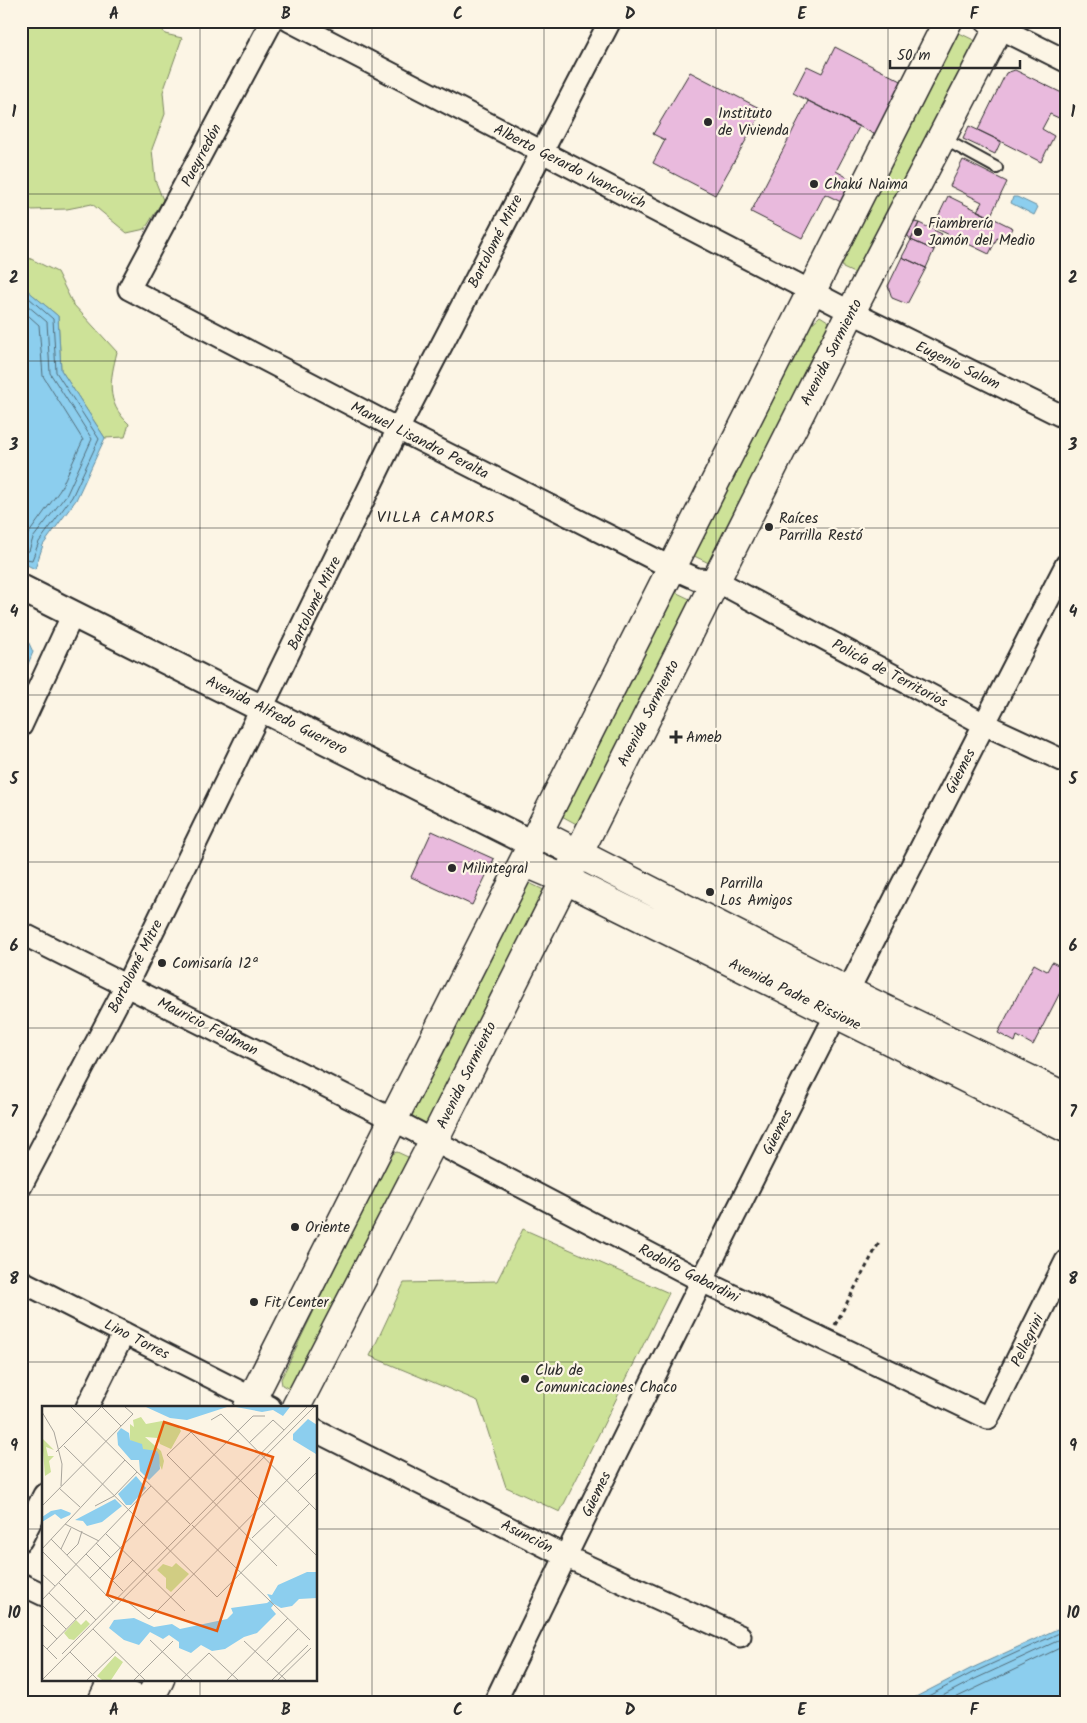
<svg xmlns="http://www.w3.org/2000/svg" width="1087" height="1723" font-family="Kalam,sans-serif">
<rect width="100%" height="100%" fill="#fcf5e5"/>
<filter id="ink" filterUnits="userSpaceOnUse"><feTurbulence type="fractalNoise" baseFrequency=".02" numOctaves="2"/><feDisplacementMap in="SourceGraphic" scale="10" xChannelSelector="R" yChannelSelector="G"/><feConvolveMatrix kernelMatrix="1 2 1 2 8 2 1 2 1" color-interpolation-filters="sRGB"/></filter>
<g filter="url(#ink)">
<!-- green -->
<path fill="#cde298" stroke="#7c8662" d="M21,21H157L165,34L182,38L163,92L165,114L152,149L155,180L163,200L145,229L127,233L92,204L67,209L30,210L21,189Z
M955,31L978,42L856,274L843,268L842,262Z
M21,254L57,272L73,304L117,352C110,380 105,402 129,424L125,437L105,438L61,370L58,316L21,285Z
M820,316L831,323L713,565L690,554L805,330Z
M671,590L694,601L582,827L560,815Z
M525,881L546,891L426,1125L406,1114Z
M397,1152L408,1157L410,1165L293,1391L282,1385L281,1379L389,1155Z
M523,1229L669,1293L560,1512L506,1487L478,1401L370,1356L404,1283L497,1281Z"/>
<!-- water -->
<path fill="#8cceee" stroke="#658da0" d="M1013,197H1017L1038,207L1034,215L1011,203Z
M21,285L58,316L61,370L105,438L76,500L43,545L35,569L21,562Z
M21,626L33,652L21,681Z
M1066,1625V1702H906L970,1669Z"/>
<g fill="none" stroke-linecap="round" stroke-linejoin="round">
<!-- shore -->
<path stroke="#526c79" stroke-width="1" d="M21,291L53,319L56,372L99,439L72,497L39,542L32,560L21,558
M21,300L47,322L50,373L92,439L67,494L33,538L29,551L21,552
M21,309L39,325L43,376L83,440L60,490L21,544
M917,1702L972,1673L1066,1630
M931,1702L975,1679L1066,1637
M947,1702L1066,1645"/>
</g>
<!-- building -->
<path fill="#e9badd" stroke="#2b2b2b" d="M835,47L907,84L880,137L793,93L807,66L822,73Z
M1015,70L1066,95V109L1061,119L1050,114L1042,129L1054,136L1041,162L978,130L1006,73Z
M690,72L763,110L715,195L653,163L665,140L653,134Z
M808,101L859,127L836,171L854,181L843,203L825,194L802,238L751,212Z
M969,126L1001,141L995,154L963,139Z
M963,160L1007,182L990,217L977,211L982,202L950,186Z
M948,196L1013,228L1006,242L997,238L989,254L933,227Z
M910,221L919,223L911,240L905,232Z
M919,223L942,234L934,250L911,240Z
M911,240L934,250L926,268L902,257Z
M902,257L926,268L907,304L892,298L888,286Z
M432,831L494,859L472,905L411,877Z
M1052,962L1066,969V981L1033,1045L1017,1036L1015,1042L998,1033L1034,964L1047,971Z"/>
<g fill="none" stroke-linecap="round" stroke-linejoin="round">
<!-- service casing -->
<g stroke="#2b2b2b" stroke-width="14">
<path id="service" d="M942,138L997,168"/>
</g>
<!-- minor casing -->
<g stroke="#2b2b2b" stroke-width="25">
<path id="minor" d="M272,21L129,289L398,429L672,568L697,579L715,580L984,724L1066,762
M290,21L851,312L1066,418
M986,21L1066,61
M21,726L73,614
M21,933L394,1120L702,1281L988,1418L1066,1261
M21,1186L127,984L398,429L610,21
M21,1281L270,1407
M87,1407L124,1333
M316,1431L565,1556L740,1636
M21,1540L44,1495
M21,1584L44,1595
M111,1684L152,1702
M495,1702C679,1320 872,942 1066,565"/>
</g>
<!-- tertiary casing -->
<g stroke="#2b2b2b" stroke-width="30">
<path id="tertiary" d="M21,588L532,844"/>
</g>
<!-- secondary casing -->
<g stroke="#2b2b2b" stroke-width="31">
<path id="secondary" d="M538,833L847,991L1066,1097
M524,862L564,879L1066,1128"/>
</g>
<!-- primary casing -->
<g stroke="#2b2b2b" stroke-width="31">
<path id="primary" d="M248,1407L948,21
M296,1407L433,1142L851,312L1002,21
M102,1702L113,1679
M148,1702L160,1679"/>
</g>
<!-- path -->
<path stroke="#2b2b2b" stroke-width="3" stroke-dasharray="4 4" stroke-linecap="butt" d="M835,1325L880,1241"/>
<!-- service -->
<use href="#service" stroke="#fcf5e5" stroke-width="10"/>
<!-- minor -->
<use href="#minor" stroke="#fcf5e5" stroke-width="21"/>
<!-- tertiary -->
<use href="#tertiary" stroke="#fcf5e5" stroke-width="26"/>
<!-- secondary -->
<use href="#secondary" stroke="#fcf5e5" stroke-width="28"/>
<!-- primary -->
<use href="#primary" stroke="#fcf5e5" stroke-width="28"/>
</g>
</g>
<!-- grid -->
<path fill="none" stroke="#2b2b2b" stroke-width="1" stroke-opacity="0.55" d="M200,21V1407M372,21V1702M544,21V1702M716,21V1702M888,21V1702M21,194H1066M21,361H1066M21,528H1066M21,695H1066M21,862H1066M21,1028H1066M21,1195H1066M21,1362H1066M21,1529H44M316,1529H1066M200,1679V1702"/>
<!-- markers -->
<g fill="#2b2b2b" stroke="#fcf5e5" stroke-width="2">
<circle cx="708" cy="122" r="5"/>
<circle cx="814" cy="184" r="5"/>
<circle cx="918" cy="232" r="5"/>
<circle cx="769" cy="527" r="5"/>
<path d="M673.5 729.5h5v5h5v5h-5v5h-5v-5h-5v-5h5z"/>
<circle cx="452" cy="868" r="5"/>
<circle cx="710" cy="892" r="5"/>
<circle cx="162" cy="963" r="5"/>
<circle cx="295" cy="1227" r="5"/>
<circle cx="254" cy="1302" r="5"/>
<circle cx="525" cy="1379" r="5"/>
</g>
<g text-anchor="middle" stroke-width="4.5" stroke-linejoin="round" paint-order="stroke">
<!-- poi labels -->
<g font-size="15" fill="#2b2b2b" stroke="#fcf5e5" text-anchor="start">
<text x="718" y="118">Instituto<tspan x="718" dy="17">de Vivienda</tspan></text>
<text x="824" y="189">Chakú Naima</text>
<text x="928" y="228">Fiambrería<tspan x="928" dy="17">Jamón del Medio</tspan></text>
<text x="779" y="523">Raíces<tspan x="779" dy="17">Parrilla Restó</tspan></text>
<text x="686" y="742">Ameb</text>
<text x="462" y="873">Milintegral</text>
<text x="720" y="888">Parrilla<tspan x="720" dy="17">Los Amigos</tspan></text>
<text x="172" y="968">Comisaría 12ª</text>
<text x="305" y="1232">Oriente</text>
<text x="264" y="1307">Fit Center</text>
<text x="535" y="1375">Club de<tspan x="535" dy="17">Comunicaciones Chaco</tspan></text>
</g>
<!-- street labels -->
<g font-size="15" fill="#2b2b2b" stroke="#fcf5e5">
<text transform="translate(201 155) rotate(-62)" y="5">Pueyrredón</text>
<text transform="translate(570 166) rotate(27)" y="5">Alberto Gerardo Ivancovich</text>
<text transform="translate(495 241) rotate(-63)" y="5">Bartolomé Mitre</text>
<text transform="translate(831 352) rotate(-63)" y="5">Avenida Sarmiento</text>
<text transform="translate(958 365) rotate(26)" y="5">Eugenio Salom</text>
<text transform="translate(420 440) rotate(27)" y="5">Manuel Lisandro Peralta</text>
<text transform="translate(314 603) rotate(-64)" y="5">Bartolomé Mitre</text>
<text transform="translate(890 673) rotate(28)" y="5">Policía de Territorios</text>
<text transform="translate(648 713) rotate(-63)" y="5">Avenida Sarmiento</text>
<text transform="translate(277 715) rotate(27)" y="5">Avenida Alfredo Guerrero</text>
<text transform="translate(960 771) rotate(-63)" y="5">Güemes</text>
<text transform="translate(135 966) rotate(-63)" y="5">Bartolomé Mitre</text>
<text transform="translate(795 994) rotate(26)" y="5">Avenida Padre Rissione</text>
<text transform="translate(208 1026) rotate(27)" y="5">Mauricio Feldman</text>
<text transform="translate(466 1075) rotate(-64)" y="5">Avenida Sarmiento</text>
<text transform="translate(777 1132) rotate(-63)" y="5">Güemes</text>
<text transform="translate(689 1273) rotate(27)" y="5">Rodolfo Gabardini</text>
<text transform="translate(137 1339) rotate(27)" y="5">Lino Torres</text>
<text transform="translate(1027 1340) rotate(-64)" y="5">Pellegrini</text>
<text transform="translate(596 1494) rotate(-64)" y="5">Güemes</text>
<text transform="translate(527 1536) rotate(27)" y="5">Asunción</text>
</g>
<!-- neighbourhood labels -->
<g font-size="16" letter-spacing="1" fill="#2b2b2b" stroke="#fcf5e5">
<text x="436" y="522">VILLA CAMORS</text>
</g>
</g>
<!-- overview -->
<g transform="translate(42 1406)">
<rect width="275" height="275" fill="#fcf5e5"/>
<path d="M99,11L104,18L120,15L136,20L139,25L129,43L118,38L116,32L103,31L119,45L122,55L120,64L116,55L88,34V18L92,21L91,14ZM0,32L12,44L4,41L6,50H12L7,55L9,66L3,70ZM134,157L147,168L129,186L124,182V172L115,164L121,158L130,161ZM34,214L39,219L44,214L48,218L32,234L27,233L22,227ZM73,250L81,256L69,274H60L55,270Z" fill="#cde298"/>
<path d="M104,1H185L145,14L128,12ZM194,1H248L241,10L231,4L220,6ZM266,13L275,19L274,48L251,34V28ZM79,22L87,27L88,34L100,38L101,43L115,45L117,49L118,63L107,74L98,65L97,54H89L76,39L75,27ZM94,70L104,82L89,99H84L76,88ZM73,93L80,100L60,116L45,120L41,115L33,114ZM19,103L29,107L28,109L19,113L13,108L0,116V111L9,105ZM265,166H275V192L257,193L250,200L239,202L232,198L229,202L234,208L215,227L202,231L183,243L170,245L159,239L149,247L137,242V236L127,229L121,233L108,226L97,239L82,234L67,222L72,214L92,212L112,221L130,218L138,223L185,213L191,207L189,202L225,197L229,194L225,188L230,189L236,179Z" fill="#8cceee"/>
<path fill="none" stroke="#a8a49b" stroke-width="1" d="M29,1L148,118M60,1L79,20M0,6L12,26L20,58L19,80M169,14L179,8L275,105M207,37L231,14L242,24M22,40L175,191L268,97M14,46L59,1M17,82L38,101M256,85L275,66M0,100L91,8L83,1M53,100L72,90L95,66M23,118L57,135M150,119L268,234M64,128L143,205M210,132L233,110M9,133L71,196M54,137L69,152M0,143L83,54M19,143L29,122M0,145L24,169M44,148L81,185M25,149L36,138L40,125M235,160L125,49L149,26L275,150M0,168L13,180M48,172L211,10H223M71,174L91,154M17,177L54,214M7,187L34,213M81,192L107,213L268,51M0,194L109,80M0,199L24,223M0,218L15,233M51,223L103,274M108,234L150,274M202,235L244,274M0,238L15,253M5,243L44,203M28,246L56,274M20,248L265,1M225,255L256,223M0,274L272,1M45,274L74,246M92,274L131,235M139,274L167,247L196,274M185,274L246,212M230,274L266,239M236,274L269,242"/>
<path fill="#e8590c" fill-opacity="0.15" stroke="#e8590c" stroke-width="2.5" d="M122,16L231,51L175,225L65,189Z"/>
<rect width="275" height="275" fill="none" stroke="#2b2b2b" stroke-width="2.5"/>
</g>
<!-- margin -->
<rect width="1087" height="1723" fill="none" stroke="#fcf5e5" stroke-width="55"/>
<!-- scale -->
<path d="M890 60v8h130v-8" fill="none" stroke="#2b2b2b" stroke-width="2.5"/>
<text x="897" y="60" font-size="15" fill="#2b2b2b" stroke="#fcf5e5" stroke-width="4" paint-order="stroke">50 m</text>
<rect x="28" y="28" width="1032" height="1668" fill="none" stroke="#2b2b2b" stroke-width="2"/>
<g font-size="16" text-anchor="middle" font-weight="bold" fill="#2b2b2b">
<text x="114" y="19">A</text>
<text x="286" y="19">B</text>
<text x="458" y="19">C</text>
<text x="630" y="19">D</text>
<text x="802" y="19">E</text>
<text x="974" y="19">F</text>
<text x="14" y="117">1</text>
<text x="1073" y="117">1</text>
<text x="14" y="283">2</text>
<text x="1073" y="283">2</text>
<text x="14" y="450">3</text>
<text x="1073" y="450">3</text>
<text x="14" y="617">4</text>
<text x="1073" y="617">4</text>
<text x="14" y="784">5</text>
<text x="1073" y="784">5</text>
<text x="14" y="951">6</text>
<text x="1073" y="951">6</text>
<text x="14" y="1117">7</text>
<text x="1073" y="1117">7</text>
<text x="14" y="1284">8</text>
<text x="1073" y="1284">8</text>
<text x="14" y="1451">9</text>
<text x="1073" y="1451">9</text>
<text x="14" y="1618">10</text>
<text x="1073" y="1618">10</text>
<text x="114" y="1715">A</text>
<text x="286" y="1715">B</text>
<text x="458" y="1715">C</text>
<text x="630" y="1715">D</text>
<text x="802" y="1715">E</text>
<text x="974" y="1715">F</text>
</g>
</svg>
